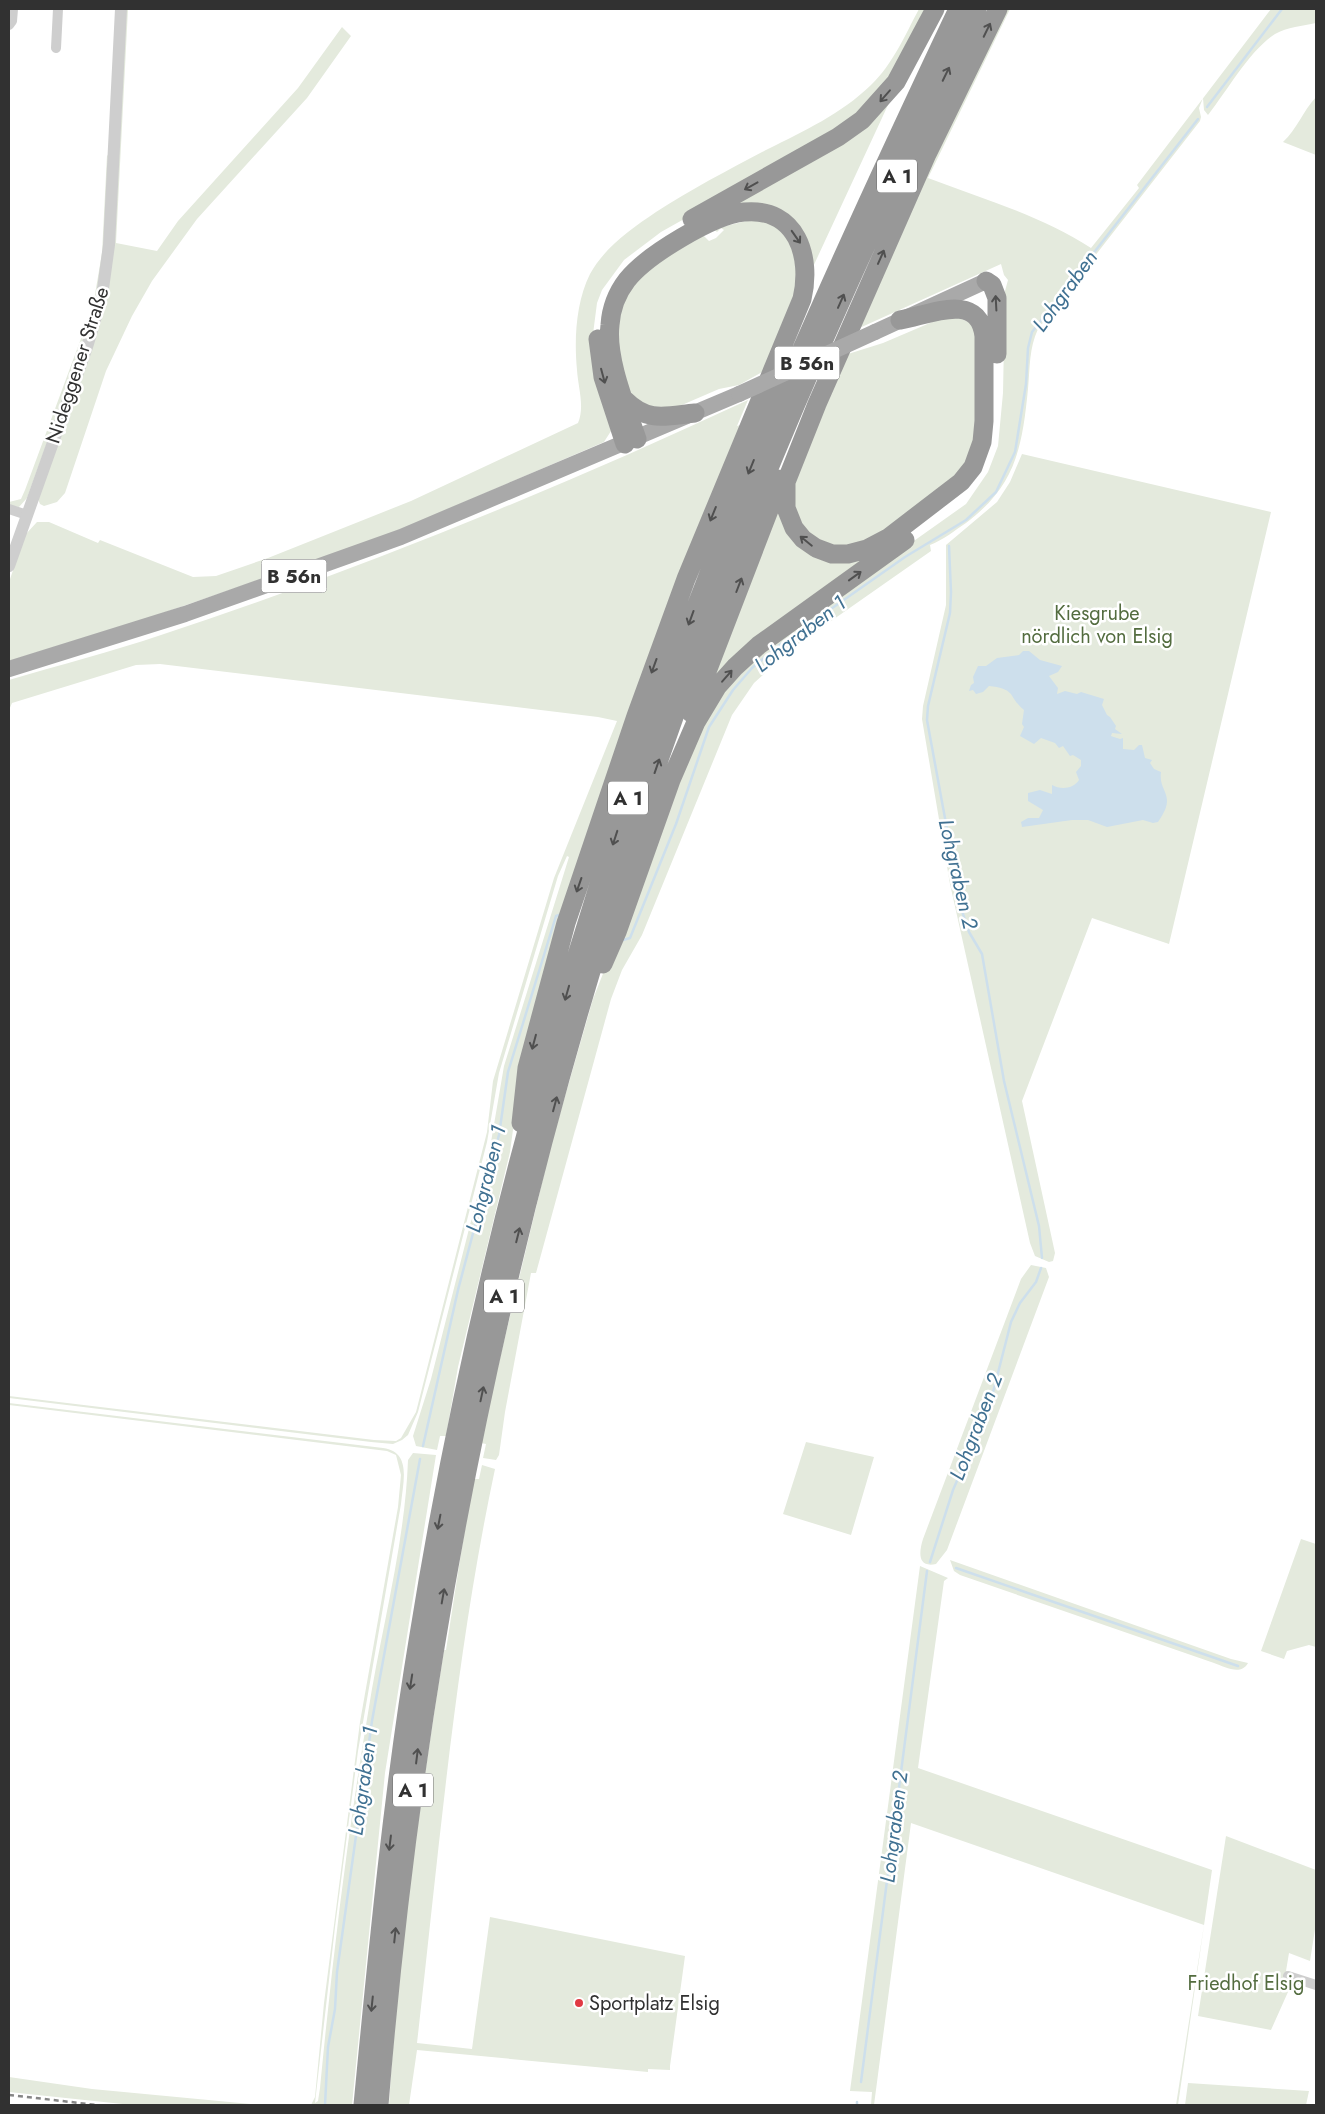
<svg xmlns="http://www.w3.org/2000/svg" width="1325" height="2114" font-family="Jost,sans-serif">
<rect width="100%" height="100%" fill="#fff"/>
<!-- green -->
<path fill="#e4eadd" d="M125,9H128L116,243L157,251L178,221L298,88L342,27L351,36L307,98L197,219L152,281L132,316L106,371L65,493L57,502L44,506L40,504L38,499L98,326Z
M919,9H932L915,41L861,114L741,187L661,232L624,260L602,290L597,303L593,334L611,431L604,442L404,528L320,559L157,615L9,661V582L25,535L37,522H49L98,543L100,540L193,577L216,576L268,558L411,501L578,423C585,407 578,387 577,370C574,339 576,302 590,274C605,247 631,229 656,212C692,189 730,169 768,149C804,131 841,114 871,85C893,64 905,35 919,9Z
M1004,9H1010L928,178C983,199 1042,216 1091,248L1139,188L1137,185L1271,9H1316V23C1303,26 1287,27 1275,34C1250,50 1227,91 1208,115L1204,110L1203,98L1199,108L1201,117L1200,121L1038,329C1029,348 1030,368 1028,389C1022,448 1016,485 966,523C954,531 943,540 930,545L931,551L794,647L754,683L732,715L642,935L622,970L611,999L536,1273H531L505,1412L499,1455L496,1460L483,1458L486,1444L481,1443L495,1379L551,1145L593,999L684,768L714,700L784,633L966,504L988,472L998,446L1003,393L1005,291L1008,280L1004,275L1001,264L855,330Z
M1316,97V155L1283,142C1297,129 1303,111 1316,97Z
M888,99L890,100L888,105L812,269C810,265 810,260 809,255C804,240 796,227 783,219C771,211 757,207 743,208C712,212 652,248 630,270C618,284 610,300 606,317C600,350 615,384 625,414L621,415C598,336 584,292 663,242L848,136L872,117Z
M107,155L108,156L104,248L94,313L27,498L19,507L9,506V502L21,499L25,490L93,306L102,253Z
M758,218L786,232L802,275L764,371L739,385L719,389L668,411L653,413L628,396L614,322L637,275L703,235L709,241L716,238L724,230L721,228L717,232L714,229Z
M951,314L977,326L980,426L967,467L889,531L842,550L806,536L789,493L848,354L883,343Z
M748,400L737,426L744,424L519,1085L510,1152L458,1367L446,1436H440L437,1450L416,1446L413,1436L431,1379L491,1142L504,1066L569,857L567,856L558,876L499,1073L487,1142L418,1412L408,1435L402,1440L393,1444L371,1442L9,1398V1396L374,1440L396,1441L401,1438L416,1412L487,1132L493,1081L554,878L617,721L598,717L160,664L136,665L12,703L9,710V680C59,665 111,652 161,635C361,569 557,489 748,400Z
M992,415L958,496L788,619L708,683L780,498L828,557L947,500Z
M1022,454L1271,512L1169,944L1092,918L1022,1101L1055,1253L1053,1261L1049,1262L1035,1256L1030,1243L950,884L922,719L923,706L946,605V545L997,502L1010,482Z
M1031,1265L1046,1268L1049,1277L947,1550L936,1564C917,1568 919,1552 923,1539L1021,1279Z
M9,1403L383,1448C412,1452 403,1482 401,1504L358,1751L335,1927L315,2103L318,2101L320,2088C332,1963 347,1837 368,1713C381,1629 405,1545 408,1460L413,1453L436,1455L385,1773L352,2105H311L315,2097L324,2003L360,1722L398,1507L401,1475L396,1455L387,1451L9,1405Z
M806,1442L874,1457L851,1535L783,1514Z
M482,1465L495,1469C455,1657 439,1851 417,2043L472,2049L490,1917L685,1956L670,2066V2070L648,2069V2072L417,2050L409,2105H389C398,1953 420,1801 444,1650H446C455,1593 463,1536 474,1479H479Z
M1301,1539L1316,1544V1647L1309,1645L1287,1651L1284,1659L1261,1651Z
M950,1560L1231,1659L1248,1663C1241,1676 1225,1667 1214,1663L960,1575L954,1571Z
M920,1566L948,1578L944,1581L918,1768L1212,1870L1178,2105H1176L1204,1925L911,1823L874,2105H871L872,2092L850,2091Z
M1226,1836L1316,1870V1923L1310,1961L1289,1953L1286,1971L1290,1972L1292,1983L1271,2030L1198,2016Z
M9,2077L92,2089L260,2105H132L9,2092Z
M1188,2083L1309,2091L1306,2105H1185Z"/>
<!-- water -->
<path fill="#cddfec" d="M1023,651H1029L1040,660L1062,666L1058,672L1049,676L1058,688L1057,694L1065,691L1077,694L1081,692L1104,699L1102,705L1107,715L1110,717L1116,726L1115,729L1122,734L1112,733L1111,736L1120,739L1123,738V749L1134,750L1139,745H1142L1145,758L1152,760L1150,763L1154,769L1161,772C1158,793 1178,794 1158,822L1153,823L1143,820L1107,827L1088,820H1072L1022,827L1021,822L1028,818H1039L1043,810L1028,801V793L1040,790L1052,794V785C1061,790 1073,789 1079,780L1076,772L1081,766V760L1073,755L1070,756L1063,746L1059,748L1055,743L1041,738L1034,744L1020,736L1024,727L1022,724L1024,710C1008,697 1017,689 989,686L983,692L976,694L973,690L969,691L971,685L974,683L973,677L978,666H986L997,658L1019,655Z"/>
<g fill="none" stroke-linecap="round" stroke-linejoin="round">
<!-- stream -->
<path stroke="#cddfec" stroke-width="2.5" d="M1207,107L1282,9
M949,546L951,592L950,613L928,706L927,720L962,911L969,932L982,954L1004,1081L1039,1226L1042,1258
M623,940L630,938L676,824L709,727L733,690L752,668L781,644L905,557L966,520L996,492L1015,452L1026,384L1028,348L1032,332L1198,119
M423,1446L458,1290L499,1135L508,1072L556,916L559,915
M930,1562L953,1490L990,1404L1011,1322L1020,1303L1036,1282L1041,1268
M956,1568L1238,1666
M861,2082L927,1571
M325,2105L328,2047L335,2009L337,1972L372,1721L420,1459
M857,2105V2102"/>
<!-- minor -->
<path stroke="#cecece" stroke-width="10" d="M9,25L12,21L13,9
M56,48L58,9
M9,509L27,515
M1288,1976L1316,1985"/>
<!-- tertiary -->
<path stroke="#cecece" stroke-width="12" d="M9,566L87,347L102,296L109,245L121,9"/>
<!-- primary -->
<path stroke="#a9a9a9" stroke-width="16" d="M875,332L986,281
M9,669L185,614L401,537L739,394"/>
<!-- motorway -->
<path stroke="#989898" stroke-width="19" d="M692,219L838,137L862,120L896,82L935,9
M986,281L992,285L997,298V354
M900,320C927,316 978,290 984,336V421L982,442L973,467L961,482L888,538L867,549L848,554H832L816,548L803,539L794,528L786,508V482L817,404L927,154L998,9
M598,339L603,377L625,444
M625,400C648,423 666,416 695,413
M691,713L781,479
M603,964L617,932L671,780L696,722L717,687L735,667L759,645L905,540
M521,1123L527,1068L566,923L636,716L686,579L802,299C812,257 797,207 744,212C713,215 647,255 627,280C617,293 611,309 610,325C606,359 626,406 637,439
M363,2105C378,1948 393,1791 419,1635C469,1324 550,1015 655,718C741,475 848,241 958,9
M379,2105C421,1587 534,1080 719,594C795,394 885,201 977,9"/>
<!-- rail -->
<path stroke="#868686" stroke-width="2.5" stroke-dasharray="5 4" stroke-linecap="butt" d="M9,2095L97,2105"/>
<!-- primary-bridge -->
<path stroke="#a9a9a9" stroke-width="16" d="M739,394L875,332"/>
</g>
<!-- one-way arrows -->
<defs><path id="oneway-shaft" d="M-6 0H5M1.5-3L5.5 0L1.5 3" fill="none" stroke-width="1.6" stroke-linecap="round" stroke-linejoin="round" transform="scale(1.25)"/></defs>
<g stroke="#505050">
<use href="#oneway-shaft" transform="translate(987 30) rotate(-64)"/>
<use href="#oneway-shaft" transform="translate(946 74) rotate(-64)"/>
<use href="#oneway-shaft" transform="translate(885 96) rotate(131)"/>
<use href="#oneway-shaft" transform="translate(751 186) rotate(151)"/>
<use href="#oneway-shaft" transform="translate(796 237) rotate(55)"/>
<use href="#oneway-shaft" transform="translate(881 257) rotate(-66)"/>
<use href="#oneway-shaft" transform="translate(841 301) rotate(-66)"/>
<use href="#oneway-shaft" transform="translate(996 303) rotate(-93)"/>
<use href="#oneway-shaft" transform="translate(603 376) rotate(75)"/>
<use href="#oneway-shaft" transform="translate(751 467) rotate(112)"/>
<use href="#oneway-shaft" transform="translate(713 514) rotate(112)"/>
<use href="#oneway-shaft" transform="translate(806 541) rotate(-141)"/>
<use href="#oneway-shaft" transform="translate(855 576) rotate(-36)"/>
<use href="#oneway-shaft" transform="translate(739 585) rotate(-69)"/>
<use href="#oneway-shaft" transform="translate(691 618) rotate(110)"/>
<use href="#oneway-shaft" transform="translate(654 666) rotate(110)"/>
<use href="#oneway-shaft" transform="translate(727 676) rotate(-49)"/>
<use href="#oneway-shaft" transform="translate(657 766) rotate(-71)"/>
<use href="#oneway-shaft" transform="translate(615 838) rotate(108)"/>
<use href="#oneway-shaft" transform="translate(579 885) rotate(109)"/>
<use href="#oneway-shaft" transform="translate(567 993) rotate(106)"/>
<use href="#oneway-shaft" transform="translate(534 1042) rotate(105)"/>
<use href="#oneway-shaft" transform="translate(555 1104) rotate(-75)"/>
<use href="#oneway-shaft" transform="translate(518 1235) rotate(-76)"/>
<use href="#oneway-shaft" transform="translate(482 1394) rotate(-78)"/>
<use href="#oneway-shaft" transform="translate(439 1522) rotate(101)"/>
<use href="#oneway-shaft" transform="translate(443 1596) rotate(-80)"/>
<use href="#oneway-shaft" transform="translate(411 1682) rotate(99)"/>
<use href="#oneway-shaft" transform="translate(417 1756) rotate(-83)"/>
<use href="#oneway-shaft" transform="translate(390 1843) rotate(97)"/>
<use href="#oneway-shaft" transform="translate(395 1935) rotate(-84)"/>
<use href="#oneway-shaft" transform="translate(372 2004) rotate(96)"/>
</g>
<!-- markers -->
<circle fill="#e13a43" stroke="#fff" stroke-width="2" cx="579" cy="2003" r="5"/>
<g text-anchor="middle" stroke-width="5" stroke-linejoin="round" paint-order="stroke">
<!-- shield labels -->
<g fill="#fff" stroke="#6f6f6f" stroke-width="1">
<rect x="877" y="159.5" width="40" height="33" rx="4"/>
<rect x="774.5" y="346.5" width="65" height="33" rx="4"/>
<rect x="261.5" y="559.5" width="65" height="33" rx="4"/>
<rect x="608" y="781.5" width="40" height="33" rx="4"/>
<rect x="484" y="1279.5" width="40" height="33" rx="4"/>
<rect x="393" y="1773.5" width="40" height="33" rx="4"/>
</g>
<g font-size="19" font-weight="bold" fill="#313131">
<text x="897" y="183">A 1</text>
<text x="807" y="370">B 56n</text>
<text x="294" y="583">B 56n</text>
<text x="628" y="805">A 1</text>
<text x="504" y="1303">A 1</text>
<text x="413" y="1797">A 1</text>
</g>
<!-- street labels -->
<g font-size="20" fill="#313131" stroke="#fff">
<text transform="translate(77 365) rotate(-72)" y="7">Nideggener Straße</text>
</g>
<!-- park labels -->
<g font-size="20" fill="#536c3f" stroke="#fff">
<text x="1097" y="620">Kiesgrube<tspan x="1097" dy="23">nördlich von Elsig</tspan></text>
<text x="1246" y="1990">Friedhof Elsig</text>
</g>
<!-- poi labels -->
<g font-size="20" fill="#313131" stroke="#fff" text-anchor="start">
<text x="589" y="2010">Sportplatz Elsig</text>
</g>
<!-- water labels -->
<g font-size="21" font-style="italic" fill="#407192" stroke="#fff">
<text transform="translate(1065 291) rotate(-54)" y="7">Lohgraben</text>
<text transform="translate(800 634) rotate(-38)" y="7">Lohgraben 1</text>
<text transform="translate(958 874) rotate(77)" y="7">Lohgraben 2</text>
<text transform="translate(486 1179) rotate(-76)" y="7">Lohgraben 1</text>
<text transform="translate(976 1427) rotate(-69)" y="7">Lohgraben 2</text>
<text transform="translate(363 1781) rotate(-82)" y="7">Lohgraben 1</text>
<text transform="translate(894 1827) rotate(-83)" y="7">Lohgraben 2</text>
</g>
</g>
<!-- border -->
<rect width="1325" height="2114" fill="none" stroke="#313131" stroke-width="20"/>
</svg>
